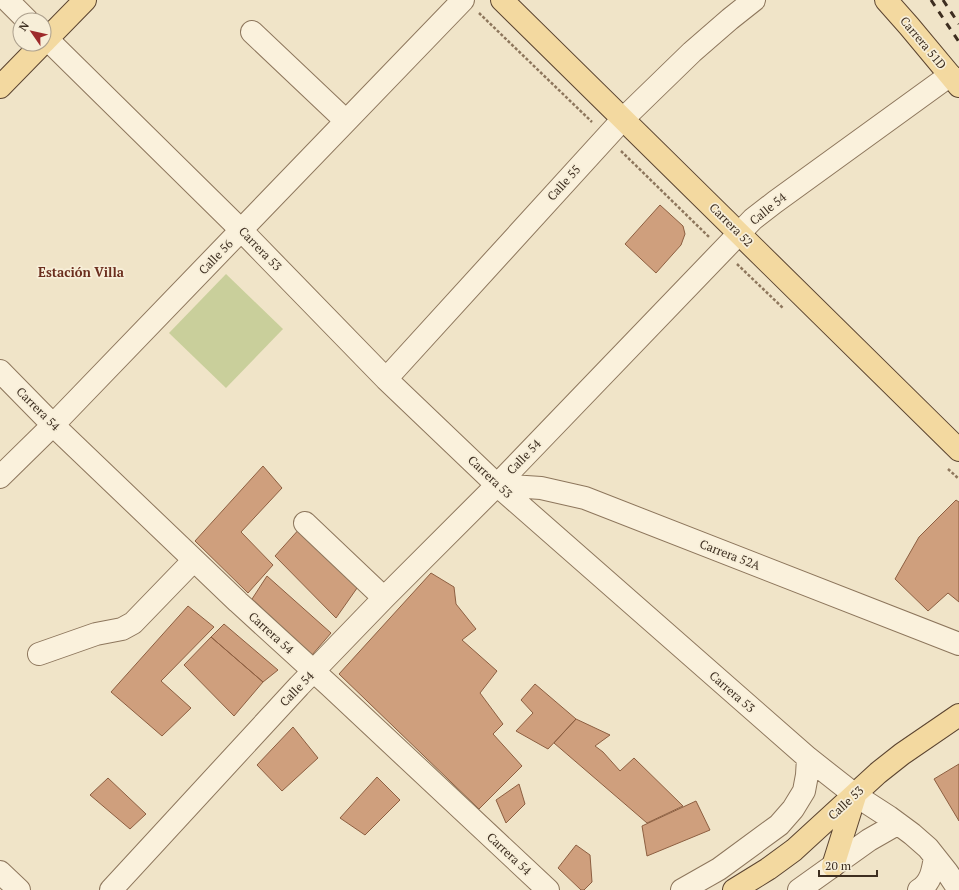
<svg xmlns="http://www.w3.org/2000/svg" width="959" height="890" font-family="'PT Serif',serif">
<rect width="100%" height="100%" fill="#f0e4c8"/>
<!-- green -->
<path fill="#c9cf9b" d="M226,274L283,329L226,388L169,333Z"/>
<!-- building -->
<path fill="#cf9f7d" stroke="#8d5f41" d="M660,205L683,226L685,234L681,245L656,273L625,244Z
M263,466L282,488L241,532L273,565L248,593L195,541Z
M956,500L959,502V602L948,593L928,611L895,579L919,537Z
M301,527L362,581L336,618L275,556Z
M431,573L454,587L456,604L476,629L462,640L497,671L480,693L503,724L493,734L522,766L479,809L339,674Z
M267,576L331,633L312,655L252,599Z
M188,606L214,627L161,681L191,708L162,736L111,692Z
M224,624L278,670L263,682L211,637Z
M211,637L263,682L234,716L184,665Z
M535,684L576,719L548,749L516,731L533,713L521,700Z
M576,719L610,735L595,746L603,752L620,771L634,758L683,806L647,823L554,743Z
M293,727L318,758L282,791L257,765Z
M959,764V821L934,779Z
M377,777L400,800L365,835L340,818Z
M108,778L146,814L130,829L90,795Z
M519,784L525,804L506,823L496,800Z
M696,801L710,830L647,856L642,826Z
M576,845L590,855L592,882L584,890H581L558,868Z"/>
<g fill="none" stroke-linecap="round" stroke-linejoin="round">
<!-- minor casing -->
<g stroke="#8d765c" stroke-width="24">
<path id="minor" d="M7,0L27,20
M252,32L346,121
M44,36L241,230L386,379L497,485L808,758L855,795L889,817L912,834L928,848L947,872L959,890
M0,371L53,425L238,602L330,686L548,890
M386,379L623,119L692,52L730,19L754,0
M0,477L53,425L463,0
M497,485L541,488L585,498L959,644
M305,523L384,598
M39,654L96,634L122,629L133,623L194,560
M0,872L19,890
M111,890L299,686L384,598L497,485L753,219L775,202L942,81L951,76
M682,890L719,869L779,825L793,809L804,791L807,775L808,758
M799,890L869,840L897,824
M919,890C931,883 933,870 935,857"/>
</g>
<!-- major casing -->
<g stroke="#5b4430" stroke-width="24">
<path id="major" d="M502,0L959,450
M886,0L909,26L959,86
M44,42L85,0
M0,87L42,44
M833,866L855,796
M734,890L768,869L794,850L878,773L902,754L959,715"/>
</g>
<!-- path -->
<path stroke="#8d765c" stroke-width="2.5" stroke-dasharray="3 2" stroke-linecap="butt" d="M479,13L592,122
M621,151L709,237
M737,264L783,308
M948,469L959,479"/>
<!-- minor -->
<use href="#minor" stroke="#faf1dc" stroke-width="22"/>
<!-- major -->
<use href="#major" stroke="#f3d9a0" stroke-width="22"/>
<!-- rail -->
<path stroke="#3d2e20" stroke-width="3" stroke-dasharray="7 7" stroke-linecap="butt" d="M931,0L959,42
M943,0L959,24"/>
</g>
<g text-anchor="middle" stroke-width="3.5" stroke-linejoin="round" paint-order="stroke">
<!-- street labels -->
<g font-size="12" fill="#3d2e20" stroke="#f7eed8">
<text transform="translate(923 43) rotate(50)" y="4">Carrera 51D</text>
<text transform="translate(564 183) rotate(-48)" y="4">Calle 55</text>
<text transform="translate(768 209) rotate(-39)" y="4">Calle 54</text>
<text transform="translate(731 225) rotate(45)" y="4">Carrera 52</text>
<text transform="translate(260 249) rotate(46)" y="4">Carrera 53</text>
<text transform="translate(216 257) rotate(-46)" y="4">Calle 56</text>
<text transform="translate(38 409) rotate(45)" y="4">Carrera 54</text>
<text transform="translate(524 457) rotate(-46)" y="4">Calle 54</text>
<text transform="translate(490 477) rotate(43)" y="4">Carrera 53</text>
<text transform="translate(730 555) rotate(21)" y="4">Carrera 52A</text>
<text transform="translate(271 633) rotate(42)" y="4">Carrera 54</text>
<text transform="translate(297 689) rotate(-46)" y="4">Calle 54</text>
<text transform="translate(732 692) rotate(41)" y="4">Carrera 53</text>
<text transform="translate(846 803) rotate(-43)" y="4">Calle 53</text>
<text transform="translate(509 854) rotate(43)" y="4">Carrera 54</text>
</g>
<!-- neighbourhood labels -->
<g font-size="13" font-weight="bold" fill="#6b2e1e" stroke="#f7eed8">
<text x="81" y="277">Estación Villa</text>
</g>
</g>
<!-- north arrow -->
<g transform="translate(32 32) rotate(304)"><circle r="19" fill="#f7eed8" stroke="#ada18e"/>
<path d="M0-3L7 15L0 10L-7 15Z" fill="#9e2a2b"/>
<text y="-6" font-size="11" font-weight="bold" text-anchor="middle" fill="#3d2e20">N</text>
</g>
<!-- scale -->
<path d="M819 870v6h58v-6" fill="none" stroke="#3d2e20" stroke-width="2"/>
<text x="825" y="870" font-size="12" fill="#3d2e20" stroke="#f7eed8" stroke-width="3" paint-order="stroke">20 m</text>
</svg>
